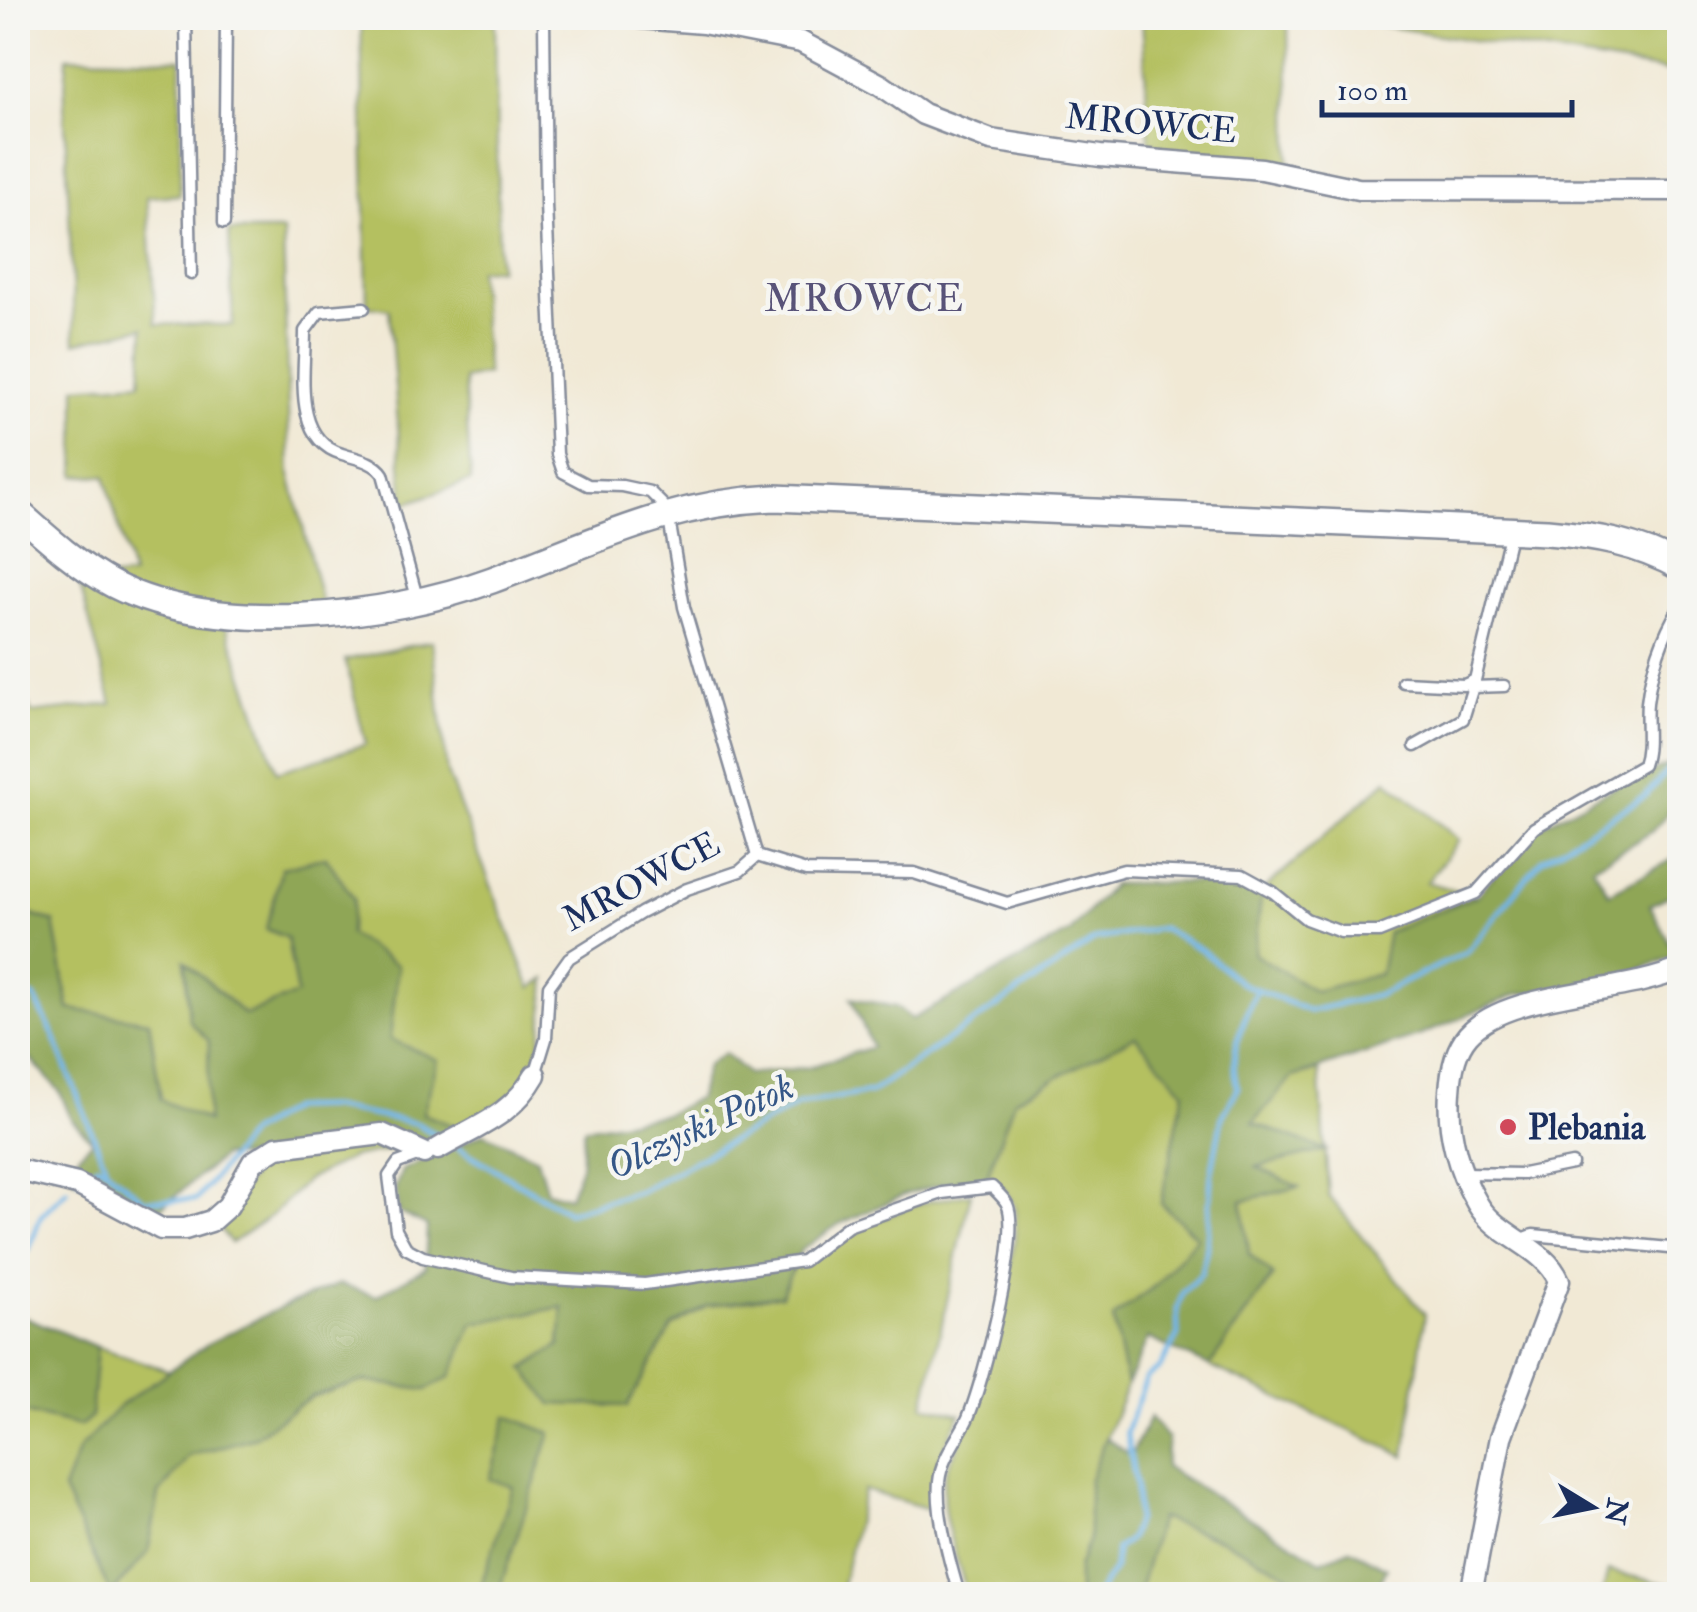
<svg xmlns="http://www.w3.org/2000/svg" width="1697" height="1612" font-family="'IM FELL Double Pica',serif">
<rect width="100%" height="100%" fill="#f6f6f2"/>
<filter id="ink" filterUnits="userSpaceOnUse"><feTurbulence type="fractalNoise" baseFrequency=".01" numOctaves="2"/><feDisplacementMap in="SourceGraphic" scale="20" xChannelSelector="R" yChannelSelector="G"/><feConvolveMatrix kernelMatrix="1 2 1 2 8 2 1 2 1" color-interpolation-filters="sRGB"/></filter>
<filter id="wash" filterUnits="userSpaceOnUse"><feTurbulence type="fractalNoise" baseFrequency=".0048" numOctaves="4" result="noise"/><feDisplacementMap in="SourceGraphic" scale="40" xChannelSelector="R" yChannelSelector="G"/><feGaussianBlur stdDeviation="2.25" result="paint"/><feColorMatrix in="noise" values="0 0 0 0 0 0 0 0 0 0 0 0 0 0 0 0 0 1.4 0 .05"/><feComposite in="paint" operator="in"/></filter>
<g filter="url(#wash)">
<rect width="100%" height="100%" fill="#f1e9d5"/>
<!-- green -->
<path fill="#b4c061" stroke="#687860" stroke-width="2.5" d="M361,18H495L499,268L478,270L487,374L464,379L471,481L404,504L389,309L367,306Z
M1142,18H1288L1290,170L1150,155Z
M1334,18H1679V73Z
M67,57L181,59L180,195L147,197L156,324L233,325L229,231H283L290,475L322,603L221,611L277,772L366,744L345,660L432,641L447,773L531,988L546,979L541,1044L525,1086L461,1129L423,1114L389,1040L397,966L348,934L282,868L267,928L287,937L297,994L245,1015L185,962L209,1040L208,1122L161,1100L149,1021L69,1009L54,922L18,911V675L31,713L112,704L79,582L132,576L105,476H76V387L141,382L144,327L75,343L64,104Z
M1387,780L1459,840L1427,882L1476,896L1381,974L1315,991L1253,954L1262,891Z
M1135,1035L1184,1091L1161,1203L1197,1237L1156,1285L1113,1318L1127,1385L1089,1481V1539L1078,1567V1594H967C958,1558 937,1512 945,1475C948,1461 959,1447 964,1434C979,1399 1027,1234 1013,1204C1008,1192 997,1184 987,1177L1014,1100Z
M1319,1070L1329,1196L1425,1314L1405,1456L1209,1366L1273,1276L1249,1254L1242,1200L1297,1186L1255,1167L1324,1150L1252,1123L1292,1077Z
M373,1138L393,1143L390,1150L353,1157L307,1180L272,1215L231,1243L217,1225L252,1176L275,1153Z
M971,1193L924,1405L961,1414C943,1450 931,1470 933,1510L864,1490L840,1594H112L148,1552L159,1494L189,1455L254,1437L310,1397L363,1381L426,1390L450,1377L473,1323L563,1307L560,1345L524,1368L627,1406L672,1327L707,1306L780,1295L793,1268L850,1232L916,1204Z
M97,1347L170,1371L121,1405L63,1490L111,1594H18V1411L80,1426L91,1417Z
M1159,1518L1223,1540L1325,1594H1138Z
M1608,1571L1679,1587V1594H1602Z"/>
<!-- forest -->
<path fill="#8fa657" stroke="#556a5a" stroke-width="2.5" d="M1678,761L1679,800L1653,831L1593,867L1609,893L1679,856V891L1650,905L1676,955L1601,985L1517,994L1421,1035L1292,1077L1253,1123L1326,1150L1257,1167L1299,1187L1242,1201L1249,1254L1273,1275L1209,1366L1148,1338L1127,1385L1113,1318L1156,1285L1197,1237L1161,1203L1184,1091L1135,1036L1014,1100L987,1177L946,1183L907,1194L839,1224L801,1250L781,1295L707,1306L672,1327L627,1406L552,1404L524,1369L560,1345L563,1307L473,1323L450,1377L426,1390L363,1381L310,1397L254,1437L189,1456L159,1494L148,1552L111,1594L63,1490L79,1449L121,1405L209,1343L280,1308L339,1284L376,1296L425,1268L427,1226L399,1213L395,1189L402,1170L484,1133L537,1158L547,1191L569,1197L581,1166L584,1128L666,1114L698,1098L707,1065L725,1053L748,1074L810,1067L872,1047L851,998L896,1007L912,1019L1070,932L1113,884L1198,882L1262,891L1254,954L1315,991L1380,974L1388,932L1476,896L1535,829L1614,787Z
M326,857L354,899L349,934L398,966L390,1039L438,1060L423,1114L461,1129L426,1147L379,1130L251,1158L223,1156L149,1218L66,1174L80,1153L93,1141L71,1119L60,1092L18,1045V911L54,922L69,1009L149,1021L161,1100L207,1121L209,1041L189,1021L185,961L245,1015L297,994L287,938L266,929L282,868Z
M18,1314L97,1347L91,1417L80,1426L18,1411Z
M507,1416L551,1433L498,1594H478L513,1487L490,1479Z
M1150,1417L1168,1439L1165,1467L1321,1561L1350,1549L1387,1568L1374,1594H1325L1223,1540L1160,1518L1138,1594H1078V1567L1089,1539V1481L1105,1438L1131,1455Z"/>
<g fill="none" stroke-linecap="round" stroke-linejoin="round">
<!-- stream -->
<path stroke="#71b5e7" stroke-width="5" d="M18,991L34,997L54,1036L107,1170L144,1200H196L250,1133L291,1108L328,1107L416,1123L443,1139
M457,1147L568,1212L640,1191L799,1104L871,1092L1096,939L1162,928L1202,950L1240,983L1309,1011L1376,996L1467,952L1541,860L1645,796L1668,770L1680,762
M79,1179L97,1165L107,1170
M18,1257L29,1249L41,1216L67,1190
M1097,1594L1114,1569L1116,1549L1130,1538L1137,1519L1136,1485L1126,1432L1147,1377L1160,1368L1178,1335L1177,1310L1183,1292L1201,1274L1207,1247L1211,1175L1222,1117L1238,1088C1226,1057 1244,1018 1257,989"/>
</g>
</g>
<g filter="url(#ink)">
<g fill="none" stroke-linecap="round" stroke-linejoin="round">
<!-- service casing -->
<g stroke="#868c9a" stroke-width="15">
<path id="service" d="M186,18L191,274
M224,223L226,18
M364,308L319,312L305,331C305,373 292,439 342,454C357,459 374,461 383,474L418,601
M1403,682L1464,685L1475,680L1511,531
M1473,687L1504,686
M1415,746L1463,719L1475,680
M757,856L806,871L914,873L1007,903L1124,870L1242,875L1273,892L1306,919L1341,932H1379L1476,893L1534,828L1643,765C1650,746 1645,724 1647,703C1651,670 1662,636 1680,607
M535,1075L546,1039L549,986L569,958L641,913L687,889L740,871L757,856L684,607L670,525L663,505L650,492L622,486L588,485L563,472L557,454L546,204L544,18
M420,1155L398,1163L389,1176L396,1230L406,1248L423,1257L511,1277L645,1284L803,1261L848,1226L942,1193L992,1187C997,1192 1004,1198 1007,1204C1022,1234 982,1387 967,1420C957,1440 941,1459 939,1482C936,1513 950,1564 959,1594
M1464,1173L1523,1174L1572,1164
M1517,1241L1533,1235L1680,1249"/>
</g>
<!-- minor casing -->
<g stroke="#868c9a" stroke-width="25">
<path id="minor" d="M641,18L703,23L801,42L881,85L923,114L991,140L1100,156L1262,169L1358,189L1680,190
M438,1149C477,1126 512,1116 535,1075
M18,1170L77,1184L161,1229H185L211,1221L228,1206L253,1162L277,1147L382,1134L424,1153
M1471,1594L1501,1437L1559,1281C1545,1246 1496,1237 1477,1203C1458,1170 1447,1131 1450,1092C1451,1073 1455,1050 1468,1035C1508,990 1623,995 1680,969"/>
</g>
<!-- tertiary casing -->
<g stroke="#868c9a" stroke-width="30">
<path id="tertiary" d="M18,512C47,538 78,566 114,585C216,637 388,618 492,580C592,543 665,503 775,498L1547,532C1594,536 1637,543 1680,567"/>
</g>
<!-- service -->
<use href="#service" stroke="#fff" stroke-width="10"/>
<!-- minor -->
<use href="#minor" stroke="#fff" stroke-width="20"/>
<!-- tertiary -->
<use href="#tertiary" stroke="#fff" stroke-width="25"/>
</g>
</g>
<!-- markers -->
<circle fill="#d1495b" stroke="#f6f6f2" stroke-width="4" cx="1508" cy="1127" r="10"/>
<g text-anchor="middle" stroke-width="9" stroke-linejoin="round" paint-order="stroke">
<!-- street labels -->
<g font-size="35" fill="#1b2f5e" stroke="#f6f6f2">
<text transform="translate(1151 123) rotate(5)" y="12">MROWCE</text>
<text transform="translate(641 881) rotate(-28)" y="12">MROWCE</text>
</g>
<!-- poi labels -->
<g font-size="35" font-weight="bold" fill="#1b2f5e" stroke="#f6f6f2" text-anchor="start">
<text x="1528" y="1139">Plebania</text>
</g>
<!-- neighbourhood labels -->
<g font-size="38" letter-spacing="2.5" fill="#585378" stroke="#f6f6f2">
<text x="865" y="311">MROWCE</text>
</g>
<!-- water labels -->
<g font-size="38" font-style="italic" fill="#355787" stroke="#f6f6f2">
<text transform="translate(700 1126) rotate(-25)" y="13">Olczyski Potok</text>
</g>
</g>
<!-- margin -->
<rect width="1697" height="1612" fill="none" stroke="#f6f6f2" stroke-width="60"/>
<!-- north arrow -->
<g transform="translate(1592 1507) rotate(100)" stroke="#f6f6f2" stroke-width="8" paint-order="stroke">
<path d="M0-8L18 38L0 25L-18 38Z" fill="#1b2f5e"/>
<text y="-15" font-size="28" font-weight="bold" text-anchor="middle" fill="#1b2f5e">N</text>
</g>
<!-- scale -->
<path d="M1322 100v15h250v-15" fill="none" stroke="#1b2f5e" stroke-width="5"/>
<text x="1337" y="100" font-size="30" fill="#1b2f5e" stroke="#f6f6f2" stroke-width="8" paint-order="stroke">100 m</text>
</svg>
